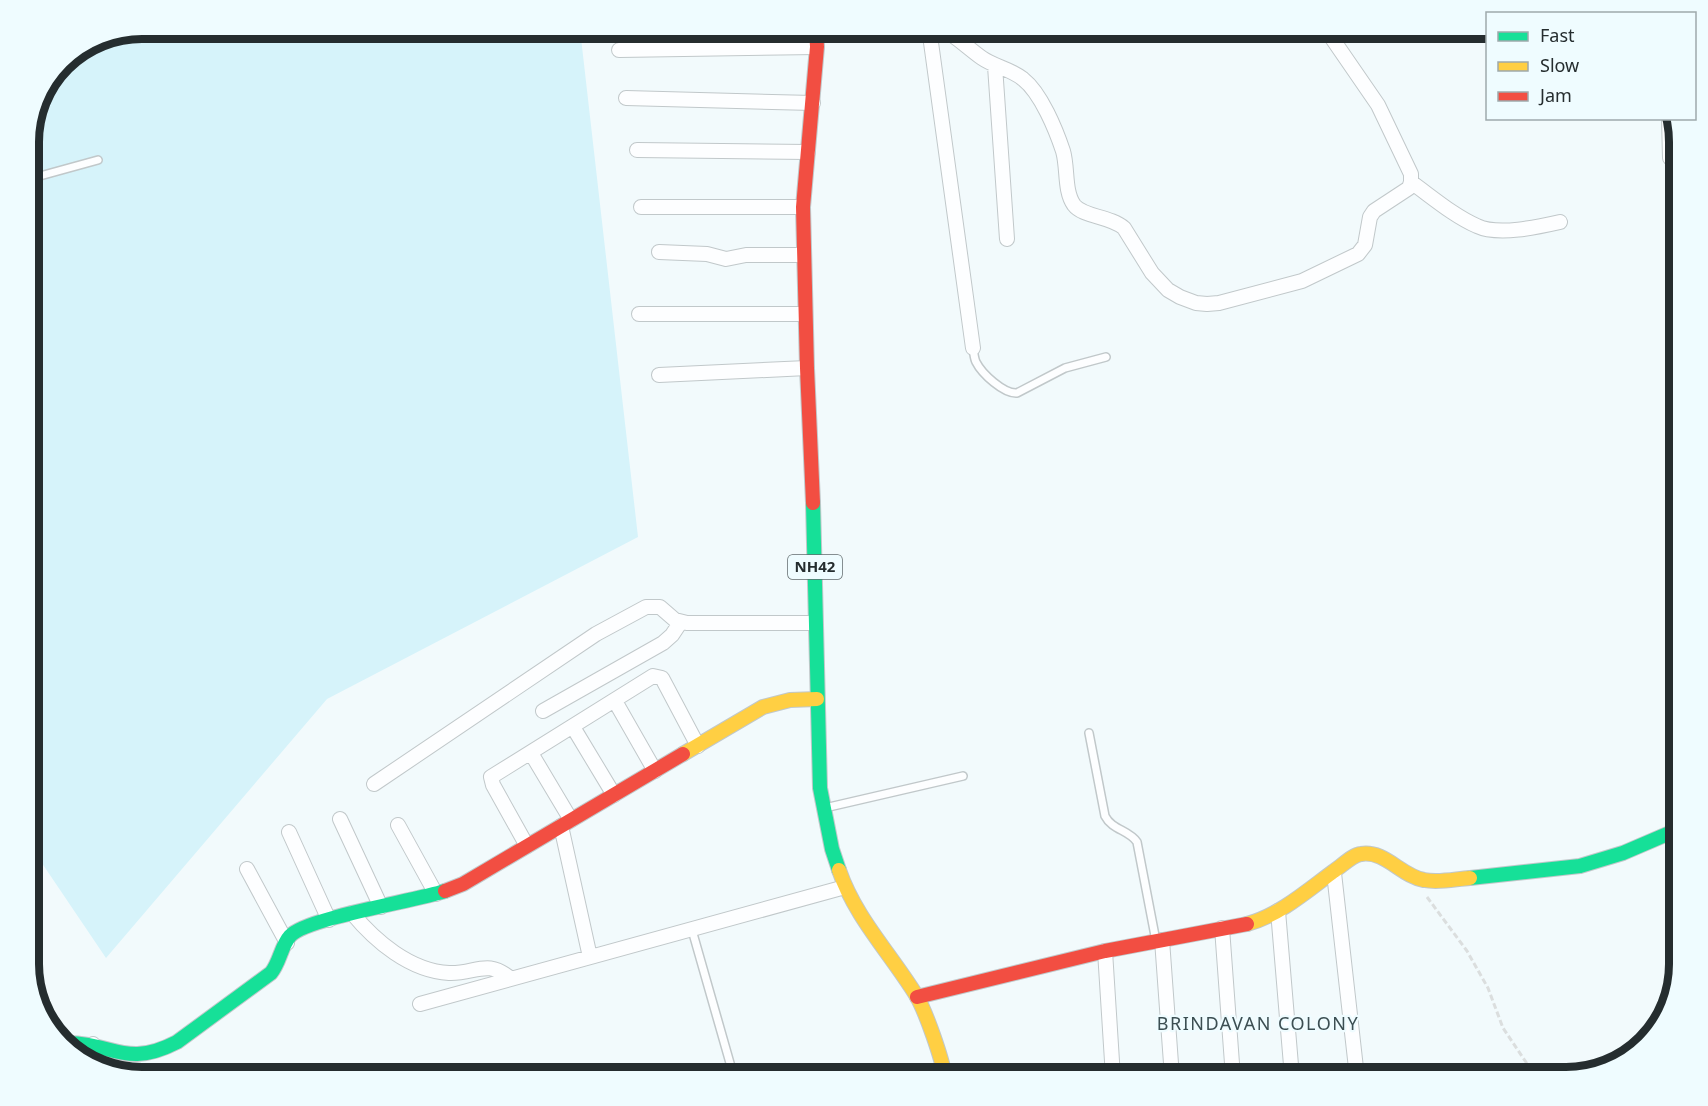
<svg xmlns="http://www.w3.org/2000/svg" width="1708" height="1106" font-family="'Noto Sans',sans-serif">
<rect width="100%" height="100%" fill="#f2fafc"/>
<!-- green -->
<path fill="#d6f3fa" d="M142,29H580L638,537L327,699L106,958L29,844V135L62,61L99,37Z"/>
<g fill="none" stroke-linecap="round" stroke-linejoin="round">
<!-- lane casing -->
<g stroke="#c1c8ca" stroke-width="10">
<path id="lane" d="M29,179L98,160
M973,348C974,353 974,358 976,362C982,374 1004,394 1017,393L1065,368L1106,357
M1089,733L1105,816C1112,830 1129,830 1137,842L1156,941
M829,807L963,776
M692,930L734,1077"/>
</g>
<!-- street casing -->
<g stroke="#c1c8ca" stroke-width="16">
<path id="street" d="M929,28L973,348
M941,28C956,36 968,48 982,58C995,67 1011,69 1023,79C1041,93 1056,130 1063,151C1068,168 1064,191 1074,205C1083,217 1110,216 1124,228L1152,273L1168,290L1180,297L1196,303L1207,304L1219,303L1302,281L1358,254L1365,245L1370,217L1374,211L1409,188L1411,182V174L1378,105L1325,28
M619,50L817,47
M995,66L1007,239
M626,98L813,103
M1669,118L1670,158
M637,150L808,152
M1411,182C1432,197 1454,216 1477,226C1498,236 1538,227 1560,222
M641,207H803
M659,252L707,254L726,259L746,255H803
M639,314H805
M659,375L807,368
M615,701L655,771
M543,711L663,643L672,635L680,623
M573,727L614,795
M531,753L571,820
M374,784L596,634L646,607H660L675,620L687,623H815
M340,819L381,907
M398,825L436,894
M561,826L590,957
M289,832L329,920
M527,846L493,785L491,777L653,676L662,678L698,746
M247,869L287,943
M1334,873L1357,1077
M1278,911L1292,1077
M352,913C375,941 410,971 449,973C476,974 487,958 511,979
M1222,928L1233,1077
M1162,940L1172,1077
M1105,951L1113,1077
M420,1004L845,887
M93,1044L98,1064"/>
</g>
<!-- fast casing -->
<g stroke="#c1c8ca" stroke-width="16">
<path id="fast" d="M813,503L820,788L832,849L839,870
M1470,878L1580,866L1623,853L1679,829
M64,1043C113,1042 125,1069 177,1042L271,973C280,962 281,946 290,936C306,918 415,901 445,891"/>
</g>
<!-- slow casing -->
<g stroke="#c1c8ca" stroke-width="16">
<path id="slow" d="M683,754L763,707L790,700L817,699
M839,870C855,917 890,953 916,995C926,1012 942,1058 945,1077
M1247,924C1280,915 1307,891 1334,871C1342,866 1352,855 1361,854C1385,850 1401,876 1424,880C1439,883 1455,879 1470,878"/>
</g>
<!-- jam casing -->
<g stroke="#c1c8ca" stroke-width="16">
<path id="jam" d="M813,503L807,368L803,207L817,47L816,28
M445,891L463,884L683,754
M917,997L1105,951L1247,924"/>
</g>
<!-- path -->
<path stroke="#dbdede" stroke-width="3" stroke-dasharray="6 3" stroke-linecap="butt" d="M1427,897L1467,951L1488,988L1503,1028L1536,1077"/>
<!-- lane -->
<use href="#lane" stroke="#fdfeff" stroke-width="7"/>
<!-- street -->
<use href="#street" stroke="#fdfeff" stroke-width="14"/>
<!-- fast -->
<use href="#fast" stroke="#16e098" stroke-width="14"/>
<!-- slow -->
<use href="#slow" stroke="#ffcf43" stroke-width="14"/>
<!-- jam -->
<use href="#jam" stroke="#f24e42" stroke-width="14"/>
</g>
<g text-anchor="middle" stroke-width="4.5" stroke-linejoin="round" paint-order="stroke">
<!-- shield labels -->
<rect fill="#effcff" stroke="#626b6d" stroke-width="1.5" x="788" y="555" width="54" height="24" rx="4.5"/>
<g font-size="15" font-weight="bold" fill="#252d2f">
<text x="815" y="572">NH42</text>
</g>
<!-- neighbourhood labels -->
<g font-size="18" letter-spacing="1.5" fill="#3c4e52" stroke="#effcff">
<text x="1258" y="1030">BRINDAVAN COLONY</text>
</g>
</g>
<!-- crop -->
<path d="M0 0H1708V1106H0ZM142 39H1566A103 103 0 0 1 1669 142V964A103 103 0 0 1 1566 1067H142A103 103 0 0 1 39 964V142A103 103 0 0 1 142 39Z" fill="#effcff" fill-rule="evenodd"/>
<path fill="none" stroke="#252d2f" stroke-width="8" d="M142 39H1566A103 103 0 0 1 1669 142V964A103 103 0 0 1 1566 1067H142A103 103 0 0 1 39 964V142A103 103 0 0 1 142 39Z"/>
<!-- legend -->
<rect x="1486" y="12" width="210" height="108" fill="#effcff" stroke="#9ea9ac" stroke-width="1.5"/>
<rect x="1498" y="32" width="30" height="9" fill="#16e098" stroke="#9ea9ac" stroke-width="1.5"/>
<text x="1540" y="42" font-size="18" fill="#252d2f">Fast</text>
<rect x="1498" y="62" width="30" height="9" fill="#ffcf43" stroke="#9ea9ac" stroke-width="1.5"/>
<text x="1540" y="72" font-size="18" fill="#252d2f">Slow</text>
<rect x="1498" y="92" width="30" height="9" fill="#f24e42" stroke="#9ea9ac" stroke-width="1.5"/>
<text x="1540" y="102" font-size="18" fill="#252d2f">Jam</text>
</svg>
